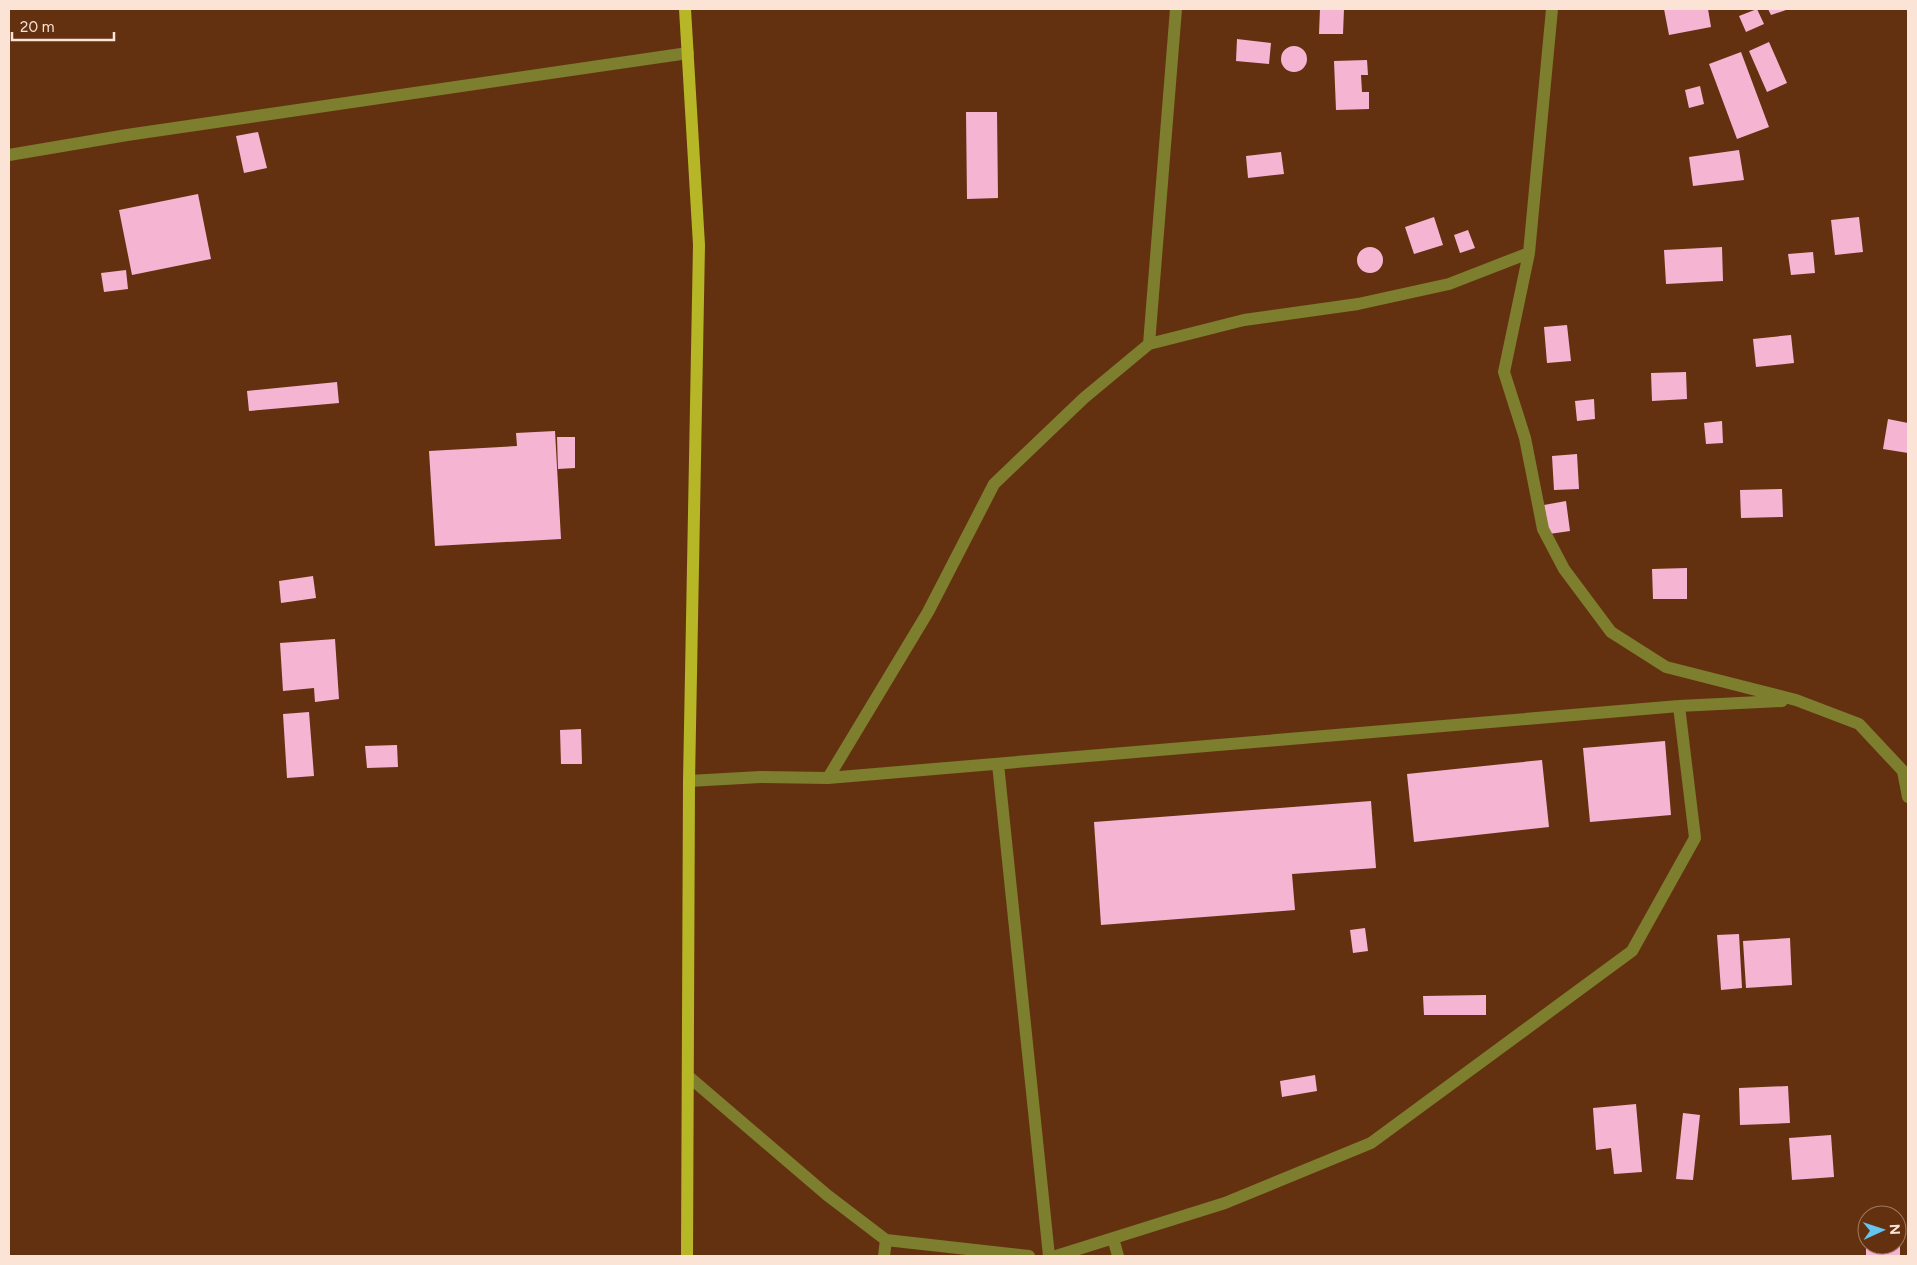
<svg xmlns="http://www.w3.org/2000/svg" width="1917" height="1265" font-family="Figtree,sans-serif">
<rect width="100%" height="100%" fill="#643110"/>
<!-- building -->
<path fill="#f6b4d3" d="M1320,9H1344L1343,34H1319Z
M1664,9H1708L1711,27L1669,35Z
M1757,9L1764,24L1746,32L1739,16Z
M1768,9H1789L1771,15Z
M1237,39L1271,43L1269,64L1236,61Z
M1769,42L1787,83L1767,92L1749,51Z
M1281 59a13 13 0 1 1 26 0a13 13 0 1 1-26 0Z
M1741,52L1769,127L1737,139L1709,64Z
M1367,60L1368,75H1361L1362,92H1369V109L1336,110L1334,61Z
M1700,86L1704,104L1689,108L1685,90Z
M966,112H997L998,198L967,199Z
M258,132L267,168L244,173L236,136Z
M1739,150L1744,180L1693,186L1689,157Z
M1281,152L1284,174L1248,178L1246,156Z
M198,194L211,259L132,275L119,210Z
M1434,217L1443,245L1414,254L1405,227Z
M1859,217L1863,252L1835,255L1831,220Z
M1468,230L1475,248L1460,253L1454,235Z
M1722,247L1723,281L1666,284L1664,250Z
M1357 260a13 13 0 1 1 26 0a13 13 0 1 1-26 0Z
M1813,252L1815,273L1791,275L1788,254Z
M126,270L128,289L104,292L101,273Z
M1567,325L1571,361L1547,363L1544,327Z
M1791,335L1794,363L1756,367L1753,339Z
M1686,372L1687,399L1652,401L1651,373Z
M337,382L339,403L249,411L247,391Z
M1594,399L1595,419L1577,421L1575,401Z
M1888,419L1908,423V453L1883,449Z
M1722,421L1723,443L1706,444L1704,423Z
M555,431L561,539L435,546L429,451L517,446L516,433Z
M557,437H575V468L558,469Z
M1577,454L1579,489L1554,490L1552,456Z
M1782,489L1783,517L1741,518L1740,490Z
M1566,501L1570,531L1549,534L1544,505Z
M1687,568V599H1653L1652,569Z
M313,576L316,598L281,603L279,581Z
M335,639L339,699L315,702L314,688L283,691L280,643Z
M309,712L314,776L287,778L283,714Z
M581,729L582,764H561L560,730Z
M1665,741L1671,815L1590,822L1583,748Z
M397,745L398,767L367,768L365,746Z
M1542,760L1549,827L1414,842L1407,774Z
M1371,801L1376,868L1292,874L1295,910L1101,925L1094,822Z
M1365,928L1368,951L1353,953L1350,930Z
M1739,934L1742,988L1721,990L1717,935Z
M1790,938L1792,985L1746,988L1743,941Z
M1486,995V1015H1424L1423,996Z
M1315,1075L1317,1091L1282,1097L1280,1081Z
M1788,1086L1790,1123L1740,1125L1739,1088Z
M1636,1104L1642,1172L1614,1174L1611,1148L1596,1150L1593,1108Z
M1683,1113L1700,1115L1693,1180L1676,1179Z
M1831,1135L1834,1177L1792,1180L1789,1138Z
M1897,1233H1900V1256H1866V1245H1897Z"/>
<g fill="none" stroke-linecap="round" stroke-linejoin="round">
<!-- minor -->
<path stroke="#7d7e2e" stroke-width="12" d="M9,155L127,135L688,53
M1529,253L1552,9
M1149,344L1176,9
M998,764L1049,1256
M828,778L1679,706L1782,701
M689,781L760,777L828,778L928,612L994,484L1084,398L1149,344L1244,320L1358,304L1449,284L1529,253L1504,372L1525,438L1543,529L1564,569L1611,632L1666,667L1796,700L1859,724L1903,771L1908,797
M688,1076L827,1195L886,1240L1029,1256
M1113,1238L1118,1256
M884,1256L886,1240
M1056,1256L1225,1203L1371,1143L1632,951L1695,838L1679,706"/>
<!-- major -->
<path stroke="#b6b626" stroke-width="12" d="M685,9L699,245L689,781L687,1256"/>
</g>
<!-- border -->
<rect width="1917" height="1265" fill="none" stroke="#fbe3d6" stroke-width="20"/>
<!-- north arrow -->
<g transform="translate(1882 1230) rotate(87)"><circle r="24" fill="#643110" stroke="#a0785f"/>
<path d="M0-4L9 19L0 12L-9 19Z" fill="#66c4ef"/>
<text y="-8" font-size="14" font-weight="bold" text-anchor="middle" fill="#fbe3d6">N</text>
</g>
<!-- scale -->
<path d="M12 32v8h102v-8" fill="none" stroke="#fbe3d6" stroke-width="2.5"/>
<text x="20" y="32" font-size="15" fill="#fbe3d6" stroke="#643110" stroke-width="4" paint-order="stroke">20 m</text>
</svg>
